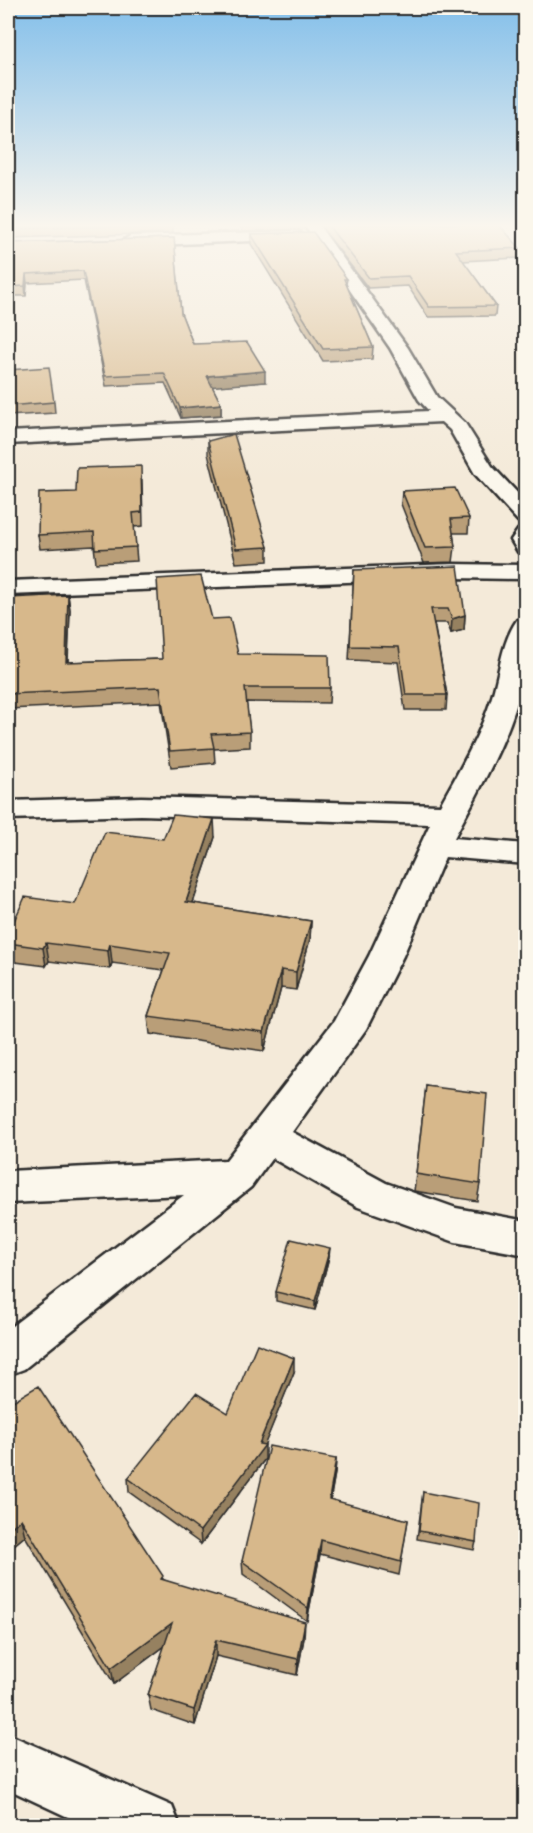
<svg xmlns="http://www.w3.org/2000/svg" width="533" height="1833" font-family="'Comic Neue',sans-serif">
<rect width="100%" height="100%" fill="#f4ead9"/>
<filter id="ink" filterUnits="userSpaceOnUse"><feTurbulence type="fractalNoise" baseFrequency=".0167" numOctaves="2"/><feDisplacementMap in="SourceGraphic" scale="12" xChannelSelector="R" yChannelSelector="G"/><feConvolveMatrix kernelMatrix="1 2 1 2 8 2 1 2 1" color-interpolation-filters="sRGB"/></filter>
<g filter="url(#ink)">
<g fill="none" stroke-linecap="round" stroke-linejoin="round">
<!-- minor casing -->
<g stroke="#2b2b2b" stroke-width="5">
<path id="minor" d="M304,224H318L408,348L437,397L465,423L492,466L526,502V523L518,521L475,474L450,430L441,422L8,444V432L429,411L419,400L390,348Z
M297,231L302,233L305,236L302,239L130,246L122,241L130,236Z
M526,528V554L518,552L511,540L518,530Z
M453,564L526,565V579L453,578L8,595V581Z
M526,617C526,634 528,652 525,668C515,730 482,784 454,838L526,844V864L445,857L403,956L366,1029L292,1132L386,1183L456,1208L526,1221V1255L455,1242L358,1207L272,1158L251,1187L24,1369L8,1375V1329L184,1195L8,1203V1171L226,1160L334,1021L369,956L430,824L141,815L8,819V801L141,797L440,805C459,771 479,737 491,700C500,673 501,643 517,620Z
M8,1734L172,1806L180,1826H87L8,1789Z"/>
</g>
<!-- minor -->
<use href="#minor" fill="#fbf7ec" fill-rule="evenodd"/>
</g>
<!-- wall -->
<path fill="#b99e78" stroke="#2b2b2b" stroke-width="1.5" d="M8,224H173V233L8,238Z
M239,224H304V229L243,231Z
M319,224H498L520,248L519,258L463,261L496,306L495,316L428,317L408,286L368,288Z
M251,234L347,279L346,284L373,347L372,359L323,361L251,244Z
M174,238L181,313L193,344L265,382L212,386L221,404V415L181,418L165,383L106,386L84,280L27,283L26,296H8V243Z
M8,370L54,402L55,413L8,416Z
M208,441L268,547V561L236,563L208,454Z
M142,480L143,526L134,527L137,561L96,563L94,546L40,549L38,535L76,492Z
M402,491L469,518L468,533H453L455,547L453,562L424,563L401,504Z
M354,570L465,615L464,630L451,633L447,623H434L447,695L446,710H405L398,662L349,660Z
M68,595L70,610L68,662L162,659L212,619L238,654L330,688L329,703L246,702L250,732V747L214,749L215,763L171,767L161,702L8,709V611Z
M215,837L193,903L311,921L310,939L296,990L281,988L264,1051L150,1034L148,1016L164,970L112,963L110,969L49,961L46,966L8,961V934L75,904L163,839Z
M426,1086L480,1184L477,1201L414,1191Z
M329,1257L315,1310L276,1301V1292Z
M294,1372L264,1445L265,1459L201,1544L129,1492L128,1478Z
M8,1404L164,1580L304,1638L297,1675L216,1656L195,1725L151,1710L148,1695L165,1646L114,1684L25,1536L8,1550Z
M336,1459L335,1473L330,1500L408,1520L399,1575L320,1554L307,1621L243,1574L242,1561Z
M423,1492L476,1542L474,1550L417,1539Z"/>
<!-- shaded-wall -->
<path fill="#968161" stroke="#2b2b2b" stroke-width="1.5" d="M26,274L27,283L26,296L25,286Z
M265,371V382L207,387V376Z
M221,404V415L181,418L180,408Z
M68,595L70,610L67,677L66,662Z
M465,615L464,630L451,633L452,619Z
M214,819L215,837L187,920L186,902Z
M311,921L310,939L296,990V972Z
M46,943L49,961L46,966L43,948Z
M110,944L112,963L110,969L108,951Z
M281,970V988L264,1051V1032Z
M330,1248L329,1257L315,1310V1301Z
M294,1358V1372L264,1446L265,1445V1459L201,1544L200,1531L259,1444Z
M336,1459L335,1473L328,1513L329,1499Z
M21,1519L25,1536L8,1550V1530Z
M321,1540L320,1554L307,1621L308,1608Z
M305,1622L304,1638L297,1675L298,1659Z
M172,1623L174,1639L114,1684L111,1668Z
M216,1640V1656L195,1725L194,1710Z"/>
<!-- building -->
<path fill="#d7b88b" stroke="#2b2b2b" stroke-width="1.5" d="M8,224H173L8,229Z
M327,224H498L520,248L456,251L496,306L429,307L408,276L369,278Z
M313,232L347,279H344L373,347L323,349L251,234Z
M174,238L181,313L193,344L247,342L265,371L207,376L221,404L180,408L164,373L105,376L83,271L26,274L25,286L8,287V243Z
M49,367L54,402L8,406V370Z
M234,434L268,547L236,549L208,441Z
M141,466L142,512L133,513L136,547L95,549L94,532L38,535L39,493L76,492L77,468Z
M455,488L469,518L451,519L455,547L425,548L402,491Z
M458,566L465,615L452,619L448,609H431L447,695H406L399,647L350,646L354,570Z
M201,576L212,619L230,618L238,654L329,655L330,688H245L250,732L211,734L214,748L170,751L160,687L8,694V611L9,598L68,595L66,662L162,659L157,579Z
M173,815L214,819L186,902L311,921L296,972L281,970L264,1032L148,1016L170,953L110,944L108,951L46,943L43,948L8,943V934L25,897L75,904L105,832L163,839Z
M426,1086L487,1094L480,1184L416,1174Z
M291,1239L330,1248L315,1301L276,1292Z
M257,1344L294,1358L259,1444L265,1445L200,1531L128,1478L196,1393L228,1413Z
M38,1386L163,1576L161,1579L305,1622L298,1659L216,1640L194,1710L148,1695L172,1623L111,1668L21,1519L8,1530V1404Z
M269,1446L336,1459L329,1499L408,1520L401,1562L321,1540L308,1608L242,1561Z
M423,1492L479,1503L476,1542L419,1531Z"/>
</g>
<!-- sky -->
<linearGradient id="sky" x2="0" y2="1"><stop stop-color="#83bfea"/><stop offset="0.47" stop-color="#faf6ee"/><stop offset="1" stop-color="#faf6ee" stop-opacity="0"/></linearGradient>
<rect width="533" height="480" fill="url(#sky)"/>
<!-- margin -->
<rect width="533" height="1833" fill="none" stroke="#fbf7ec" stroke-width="30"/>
<rect x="15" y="15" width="503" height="1803" fill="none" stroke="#2b2b2b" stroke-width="2" filter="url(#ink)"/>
</svg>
